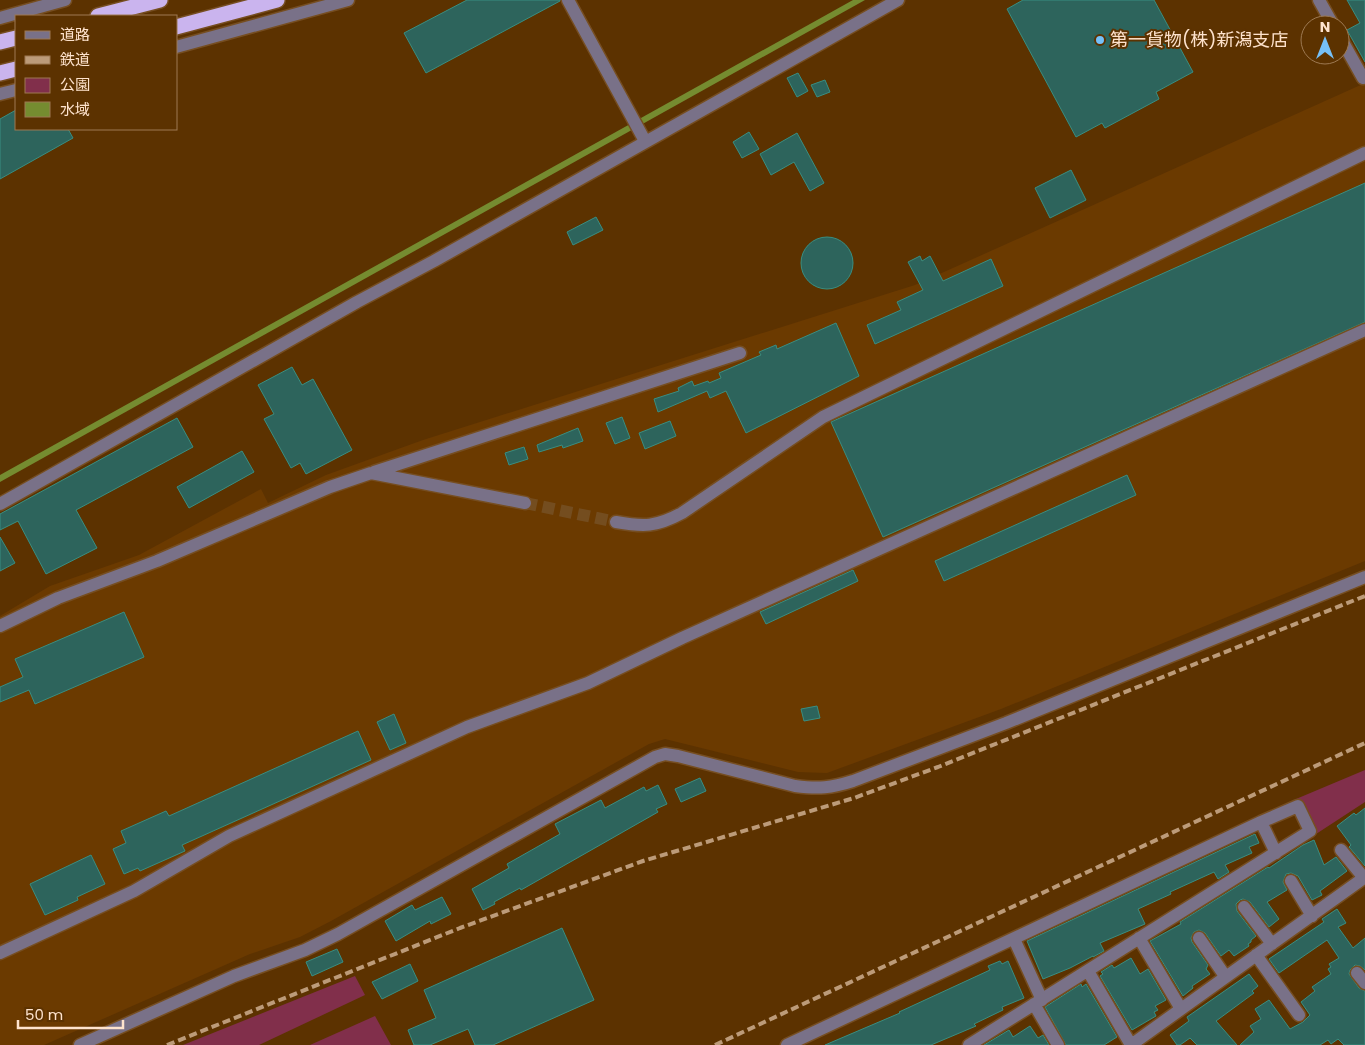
<svg xmlns="http://www.w3.org/2000/svg" width="1365" height="1045" font-family="Poppins,'Noto Sans JP',sans-serif">
<rect width="100%" height="100%" fill="#5c3200"/>
<!-- built -->
<path fill="#6b3a00" d="M1365,83V561L1001,709L827,773L798,772L665,739L649,744L331,921L300,937L250,954L44,1045H0V616L50,586L139,555L261,489L268,503L326,475L423,440L915,285Z"/>
<!-- green -->
<path fill="#812f4b" d="M1365,770V802L1313,836L1296,799Z
M355,976L365,995L259,1045H183Z
M375,1016L391,1045H310Z"/>
<!-- water -->
<path fill="#758c30" d="M853,0H865L0,482V475Z"/>
<!-- building -->
<path fill="#2d645c" stroke="#398e81" d="M467,0H560V1L426,73L404,33Z
M1023,0H1154L1193,72L1156,92L1159,99L1105,128L1102,123L1076,137L1007,9Z
M1347,0H1365V62L1347,30L1360,23Z
M798,73L808,91L797,97L787,78Z
M825,80L830,92L817,97L811,85Z
M16,110V129H68L73,138L0,179V119Z
M749,132L759,149L742,158L733,142Z
M797,133L824,183L810,191L794,162L771,175L760,154Z
M1071,170L1086,200L1050,218L1035,188Z
M1365,183V322L883,537L831,422Z
M596,217L603,230L573,245L567,232Z
M801 263a26 26 0 1 1 52 0a26 26 0 1 1-52 0Z
M920,256L922,261L930,256L943,281L991,259L1003,286L875,344L867,325L901,310L897,302L923,290L908,262Z
M836,323L859,376L746,433L726,391L710,398L707,391L658,412L654,399L679,391L678,388L692,381L694,386L708,381L709,383L721,378L719,373L761,355L759,352L776,345L777,349Z
M292,367L302,385L313,379L352,450L306,474L300,463L291,468L264,419L274,414L258,385Z
M622,417L630,438L615,444L606,423Z
M177,418L193,447L76,510L97,548L46,574L18,521L0,530V514Z
M670,421L676,436L645,449L639,433Z
M578,428L583,441L563,448L562,445L539,452L537,445Z
M524,447L528,459L509,465L505,453Z
M242,451L254,472L189,508L177,487Z
M1127,475L1136,495L944,581L935,561Z
M0,537L15,563L0,571Z
M853,570L858,581L766,624L760,612Z
M124,612L144,657L35,704L29,690L0,702V687L23,677L15,659Z
M817,706L820,718L804,721L801,709Z
M394,714L406,743L390,750L377,722Z
M358,731L371,760L182,845L185,851L140,871L138,868L124,874L113,849L126,843L121,831L166,811L169,816Z
M700,778L706,791L681,802L675,789Z
M658,785L667,804L656,809L658,812L521,890L520,888L494,902L495,904L483,910L472,889L509,868L507,864L560,834L555,824L601,800L605,808L644,787L646,791Z
M1365,808V866L1349,847L1351,845L1337,826L1354,813L1356,815Z
M1255,834L1259,843L1249,847L1252,853L1225,865L1229,872L1218,879L1214,872L1170,892L1171,894L1138,909L1145,924L1100,943L1104,951L1093,957V956L1070,968L1043,979L1027,941Z
M1314,840L1324,865L1336,857L1347,871L1320,891L1322,895L1312,900L1298,876L1291,873L1286,874L1283,882L1287,890L1267,902L1279,919L1269,927L1250,902L1243,899L1240,900L1236,904L1237,911L1256,936L1251,940V942L1248,944L1249,946L1234,956L1229,950L1221,956L1205,933L1199,930L1194,932L1191,938L1192,942L1208,965L1206,969L1210,974L1192,986L1193,988L1183,996L1150,941L1181,924L1180,922L1268,867L1269,868L1303,845Z
M91,855L105,884L77,897L78,900L45,915L30,884Z
M442,897L451,914L431,924L430,921L396,941L385,921L412,905L415,910Z
M1337,909L1346,923L1338,927L1353,948L1365,938V970L1360,966L1355,965L1350,970L1349,974L1359,988L1365,991V1045H1344L1338,1039L1331,1044L1328,1040L1320,1045H1240L1254,1032L1250,1026L1261,1019L1255,1009L1269,1000L1290,1029L1303,1022L1310,1015L1301,1002L1315,991L1312,987L1331,974L1328,969L1331,967L1329,964L1339,958L1327,940L1279,973L1269,959L1324,922L1322,919Z
M562,928L594,1000L493,1045H475L468,1029L430,1045H414L408,1030L436,1018L424,990Z
M337,949L343,962L312,976L306,962Z
M1131,958L1140,974L1148,969L1166,1000L1155,1006L1158,1010L1154,1012L1156,1016L1132,1030L1100,976L1103,974L1101,972L1112,965L1114,968Z
M1000,961L1002,964L1008,961L1024,998L1002,1007L1003,1010L974,1024L976,1026L931,1045H825L900,1013L899,1012L990,970L988,966Z
M410,964L418,981L382,999L372,982Z
M1249,974L1258,986L1252,991L1254,993L1216,1021L1237,1045H1197L1190,1038L1180,1045H1177L1170,1035L1189,1021L1187,1017Z
M1081,984L1082,987L1086,984L1117,1037L1104,1045H1066L1045,1007Z
M1030,1026L1038,1038L1043,1035L1049,1045H984L1009,1030L1013,1037Z"/>
<g fill="none" stroke-linecap="round" stroke-linejoin="round">
<!-- minor-tunnel -->
<path stroke="#744d1f" stroke-width="12" stroke-dasharray="12 6" stroke-linecap="butt" d="M525,503L616,522"/>
<!-- minor casing -->
<g stroke="#764e21" stroke-width="15">
<path id="minor" d="M568,0L645,141
M1319,0L1333,25
M0,18L65,0
M1340,37L1363,78
M176,47L348,0
M0,94L16,90
M374,472L740,353
M0,504L357,302L434,261L898,0
M616,522C644,527 656,527 682,513L823,417L1365,153
M0,626L58,598L157,561L330,487L371,473L525,503
M1261,822L1276,853
M1341,850L1364,878
M1291,881L1312,916
M1244,907L1272,944
M1139,938L1181,1009
M1199,938L1225,976
M1014,939L1042,1000
M0,953L134,891L229,836L467,727L588,683L682,638L1365,330
M1256,955L1299,1015
M1088,971L1131,1045
M1357,973L1365,983
M1034,1004L1058,1045
M80,1045L234,976L305,950L338,934L655,757L665,754L678,756L795,786C819,789 831,788 853,781L1006,723L1365,577
M787,1045L1261,822L1298,806L1310,831L969,1045
M1131,1045L1365,877"/>
</g>
<!-- highway casing -->
<g stroke="#764e21" stroke-width="18">
<path id="highway" d="M98,16L160,0
M176,27L277,0
M0,42L16,38
M0,73L16,69"/>
</g>
<!-- minor -->
<use href="#minor" stroke="#797188" stroke-width="12"/>
<!-- highway -->
<use href="#highway" stroke="#cab4ee" stroke-width="15"/>
<!-- rail -->
<path stroke="#bc9b79" stroke-width="4" stroke-dasharray="8 4" stroke-linecap="butt" d="M167,1045L460,928L643,861L854,798L938,767L1365,596
M715,1045L1365,743"/>
</g>
<!-- markers -->
<circle fill="#76c0f7" stroke="#5c3200" stroke-width="2" cx="1100" cy="40" r="5"/>
<g text-anchor="middle" stroke-width="4" stroke-linejoin="round" paint-order="stroke">
<!-- poi labels -->
<g font-size="18" fill="#fee3cd" stroke="#5c3200" text-anchor="start">
<text x="1110" y="46">第一貨物(株)新潟支店</text>
</g>
</g>
<!-- legend -->
<rect x="15" y="15" width="162" height="115" fill="#5c3200" stroke="#9d7952"/>
<rect x="25" y="31" width="25" height="8" fill="#797188" stroke="#9d7952"/>
<text x="60" y="40" font-size="15" fill="#fee3cd">道路</text>
<rect x="25" y="56" width="25" height="8" fill="#bc9b79" stroke="#9d7952"/>
<text x="60" y="65" font-size="15" fill="#fee3cd">鉄道</text>
<rect x="25" y="78" width="25" height="15" fill="#812f4b" stroke="#9d7952"/>
<text x="60" y="90" font-size="15" fill="#fee3cd">公園</text>
<rect x="25" y="102" width="25" height="15" fill="#758c30" stroke="#9d7952"/>
<text x="60" y="115" font-size="15" fill="#fee3cd">水域</text>
<!-- north arrow -->
<g transform="translate(1325 40)"><circle r="24" fill="#5c3200" stroke="#9d7952"/>
<path d="M0-4L9 19L0 12L-9 19Z" fill="#76c0f7"/>
<text y="-8" font-size="14" font-weight="bold" text-anchor="middle" fill="#fee3cd">N</text>
</g>
<!-- scale -->
<path d="M18 1020v8h105v-8" fill="none" stroke="#fee3cd" stroke-width="2.5"/>
<text x="25" y="1020" font-size="15" fill="#fee3cd" stroke="#5c3200" stroke-width="4" paint-order="stroke">50 m</text>
</svg>
